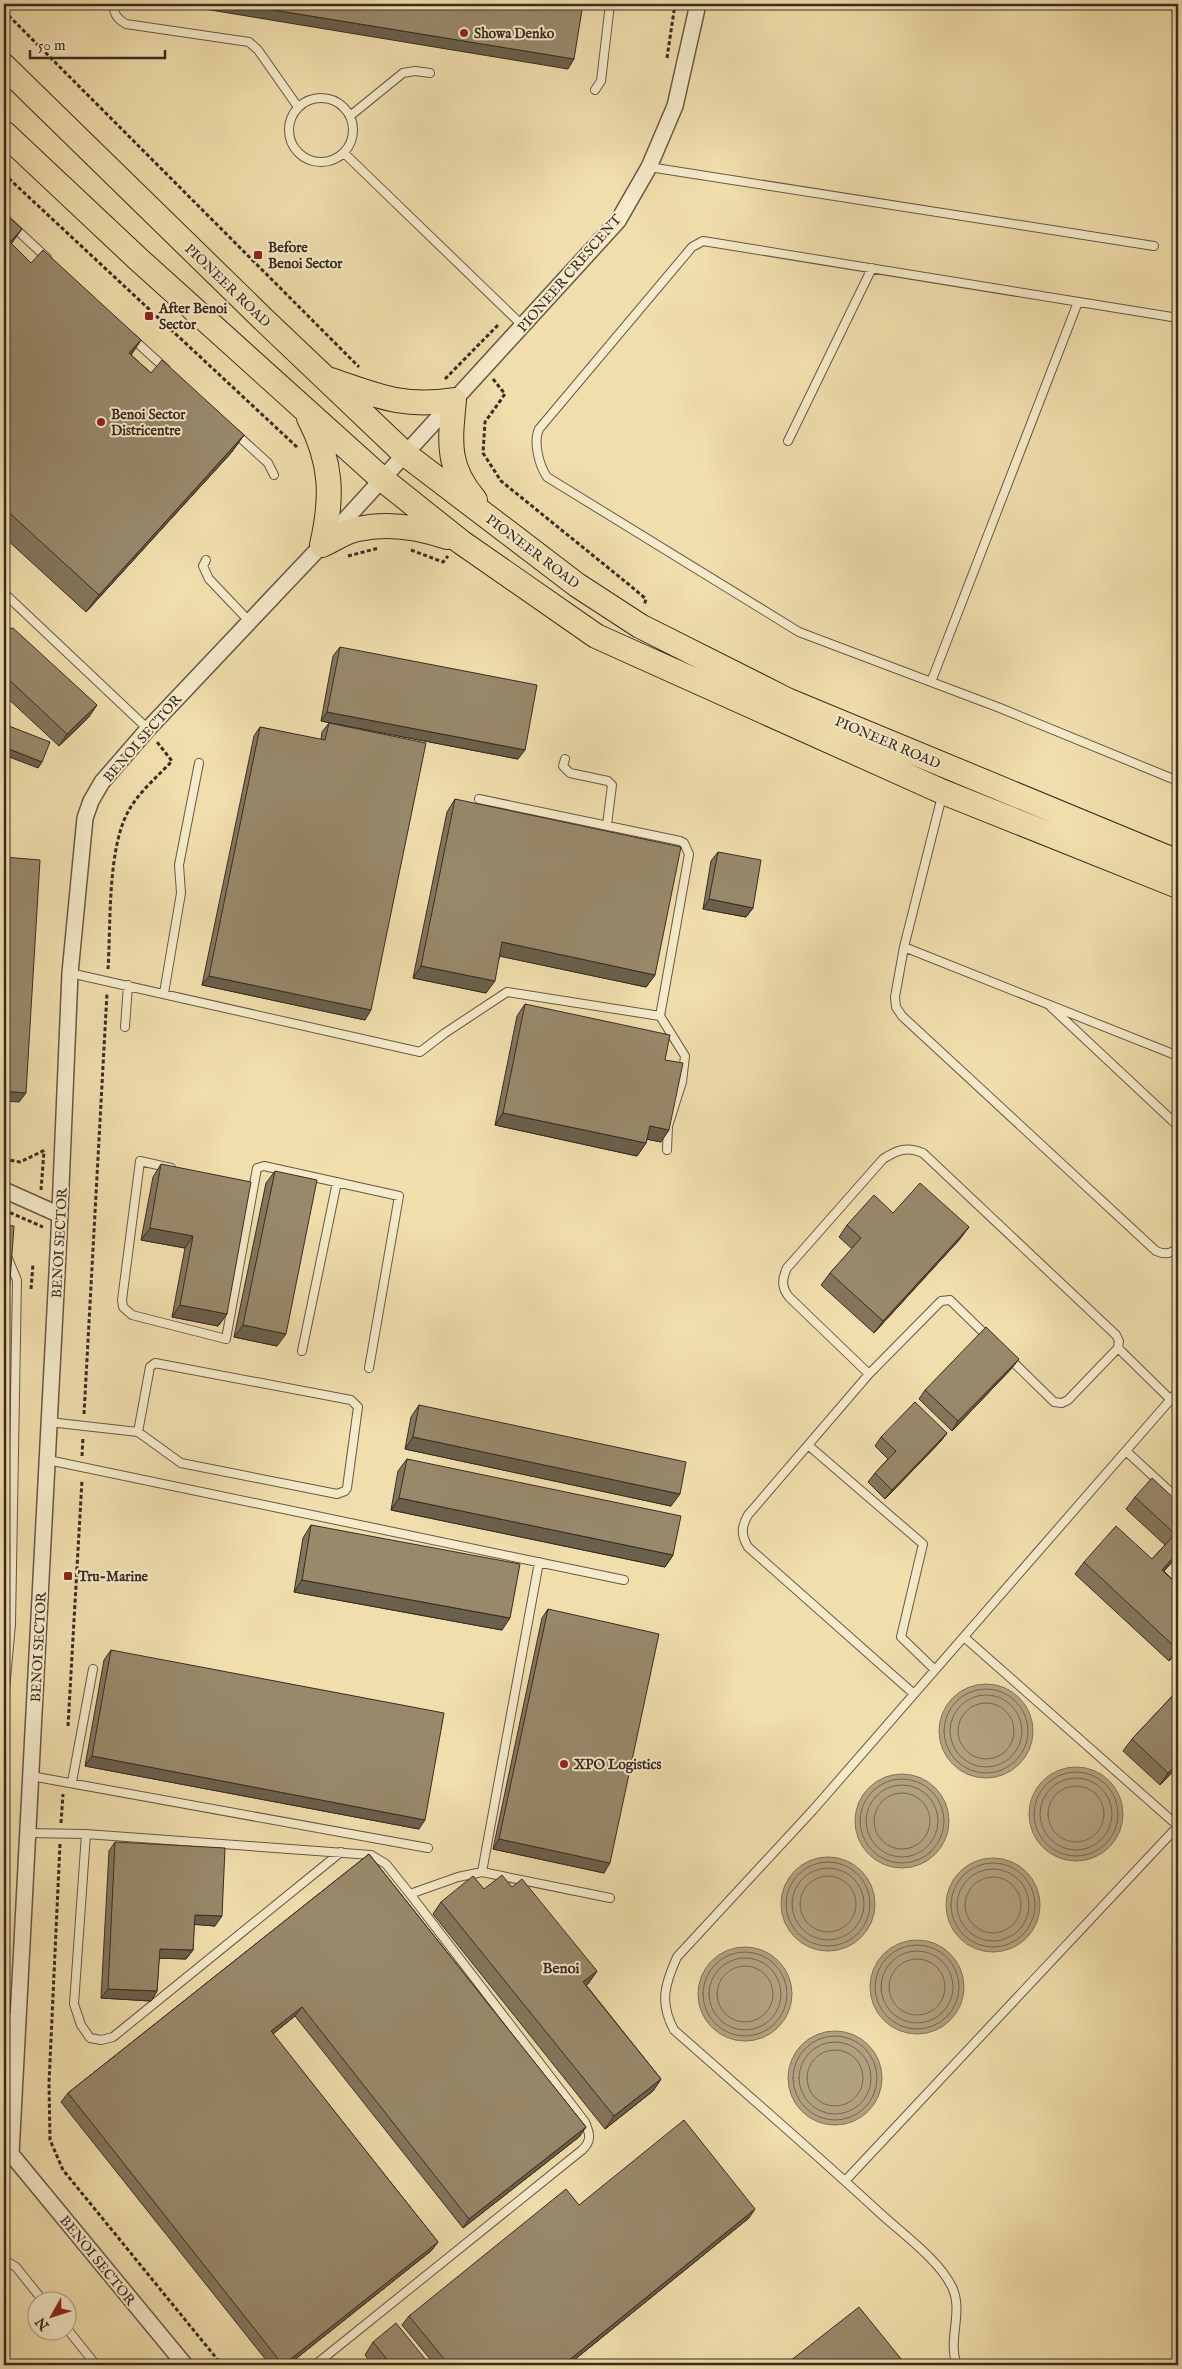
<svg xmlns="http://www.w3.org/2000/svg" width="1182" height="2369" font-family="'IM FELL English',serif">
<rect width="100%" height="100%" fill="#f0deac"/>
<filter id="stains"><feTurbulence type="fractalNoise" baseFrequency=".004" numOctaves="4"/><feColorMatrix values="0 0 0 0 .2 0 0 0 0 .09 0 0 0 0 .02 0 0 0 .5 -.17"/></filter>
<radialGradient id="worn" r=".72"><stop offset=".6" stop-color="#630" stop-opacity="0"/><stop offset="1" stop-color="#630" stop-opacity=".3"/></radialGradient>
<!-- water -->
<path fill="#b2a17e" stroke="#82725a" d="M939 1731a47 47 0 1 1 94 0a47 47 0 1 1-94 0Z
M1029 1814a47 47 0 1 1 94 0a47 47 0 1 1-94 0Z
M855 1821a47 47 0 1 1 94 0a47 47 0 1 1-94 0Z
M781 1904a47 47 0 1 1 94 0a47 47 0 1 1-94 0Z
M946 1905a47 47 0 1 1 94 0a47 47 0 1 1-94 0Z
M870 1987a47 47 0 1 1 94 0a47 47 0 1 1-94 0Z
M698 1994a47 47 0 1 1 94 0a47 47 0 1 1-94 0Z
M788 2078a47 47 0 1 1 94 0a47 47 0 1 1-94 0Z"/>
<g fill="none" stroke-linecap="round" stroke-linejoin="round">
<!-- shore -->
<path stroke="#766652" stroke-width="1" d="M944 1731a42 42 0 1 1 84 0a42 42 0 1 1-84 0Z
M950 1731a36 36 0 1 1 72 0a36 36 0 1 1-72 0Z
M958 1731a28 28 0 1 1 56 0a28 28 0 1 1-56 0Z
M1034 1814a42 42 0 1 1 84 0a42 42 0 1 1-84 0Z
M1040 1814a36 36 0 1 1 72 0a36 36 0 1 1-72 0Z
M860 1821a42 42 0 1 1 84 0a42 42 0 1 1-84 0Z
M866 1821a36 36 0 1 1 72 0a36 36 0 1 1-72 0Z
M1048 1814a28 28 0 1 1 56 0a28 28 0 1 1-56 0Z
M874 1821a28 28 0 1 1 56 0a28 28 0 1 1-56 0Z
M786 1904a42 42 0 1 1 84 0a42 42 0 1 1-84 0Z
M951 1905a42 42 0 1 1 84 0a42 42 0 1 1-84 0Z
M792 1904a36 36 0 1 1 72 0a36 36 0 1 1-72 0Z
M957 1905a36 36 0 1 1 72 0a36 36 0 1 1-72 0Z
M800 1904a28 28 0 1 1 56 0a28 28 0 1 1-56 0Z
M965 1905a28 28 0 1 1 56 0a28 28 0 1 1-56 0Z
M875 1987a42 42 0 1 1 84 0a42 42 0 1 1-84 0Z
M881 1987a36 36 0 1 1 72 0a36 36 0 1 1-72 0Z
M703 1994a42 42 0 1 1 84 0a42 42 0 1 1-84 0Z
M709 1994a36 36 0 1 1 72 0a36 36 0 1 1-72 0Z
M889 1987a28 28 0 1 1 56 0a28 28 0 1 1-56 0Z
M717 1994a28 28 0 1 1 56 0a28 28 0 1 1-56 0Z
M793 2078a42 42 0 1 1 84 0a42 42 0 1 1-84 0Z
M799 2078a36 36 0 1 1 72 0a36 36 0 1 1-72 0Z
M807 2078a28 28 0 1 1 56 0a28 28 0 1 1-56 0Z"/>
<!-- service casing -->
<g stroke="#675847" stroke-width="10">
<path id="service" d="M113,4C114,14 117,19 126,24L249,42L258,50L298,107
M595,90L601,81L610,4
M289 130a32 32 0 1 1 64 0a32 32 0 1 1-64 0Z
M350,116L403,73L415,71L430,73
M344,153L523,326
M649,167L1154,246
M4,218L47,258
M1178,318L703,241L692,247L539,429C533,442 539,465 547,477L799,632L1000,708L1178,781
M132,338L166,369
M235,433L268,463L274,475
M788,441L872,268
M206,560L203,566L209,579L250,622
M4,593L148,729
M931,682L1078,302
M565,759L563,766L570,773L608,781L612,785L607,825
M942,796L904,947L895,997L896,1007L902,1016L1156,1251C1165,1255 1171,1254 1178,1247
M479,799L680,841L684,843L689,854L660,1016L685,1056L682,1082L668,1126L667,1150
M904,947L1178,1056
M70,973L420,1052L445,1033L507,992L660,1016
M164,993L181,893L179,865L199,763
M1051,1007L1178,1126
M125,1027L128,985
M171,1168L140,1161L122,1300L123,1307L132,1315L226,1339L257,1168L264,1166L399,1196L369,1368
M4,1249L17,1280L11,1624L4,1701
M1118,1348L1171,1400
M302,1351L337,1182
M869,1374L789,1297C781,1287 782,1279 787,1268L883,1159C897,1150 907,1146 923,1153L1116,1335L1119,1341L1118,1348L1068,1400L1062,1403L1054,1402L1009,1358
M49,1422L138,1432L181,1463L337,1494L345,1491L347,1488L358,1407L351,1400L155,1363L150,1367L138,1432
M808,1445L923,1544L901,1637L935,1670
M1126,1451L1178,1499
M48,1460L624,1580
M964,1637L1178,1826
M914,1694L748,1547C741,1535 741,1527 748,1515L869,1374L941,1301L950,1300L989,1338
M31,1776L428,1848
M72,1782L93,1669
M27,1833L86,1834L371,1855L386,1864L410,1894L585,2122C590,2134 592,2141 582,2150L315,2365
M86,1834L74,2004L81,2025L90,2038L101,2040L113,2037L341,1852
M482,1872L539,1562
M410,1894L458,1877L482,1872L610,1898
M4,2015L19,2022
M845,2181L1178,1826
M4,2260L16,2267L44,2302
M68,2330L96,2365
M957,2365C947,2340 964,2312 952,2287C939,2260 903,2234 881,2214C813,2151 743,2091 674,2030C659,2002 665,1984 677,1957L813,1810L1178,1391"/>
</g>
<!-- minor casing -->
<g stroke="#675847" stroke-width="18">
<path id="minor" d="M4,1190L60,1215
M185,2365L11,2154L59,1234L70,973L85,818L91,801L102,782L148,729L322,545L618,221L649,167L675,106L698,4"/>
</g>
<!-- primary casing -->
<g stroke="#392c25" stroke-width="26">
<path id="primary" d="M4,66L262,318L405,454L577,585L640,626L787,700L1178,862
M4,133L137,258L382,479L461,542L596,636L943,792L1178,886
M331,380C378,396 403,408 454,400C450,442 446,466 475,500
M309,418C332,462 333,497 322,545
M322,545C333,540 346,531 358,529C389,522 418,527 447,537"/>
</g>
<!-- path -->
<path stroke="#392c25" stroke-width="3" stroke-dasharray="4 2.5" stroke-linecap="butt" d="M4,11L359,367
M667,58L675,4
M4,174L298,448
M445,379L498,325
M493,379L505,394L485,422L483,453L501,481L627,583L646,599L644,606
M411,550L443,562L448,556
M348,556L379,548
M108,969C111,925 107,848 129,810C139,792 158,776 172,761L157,742
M4,1159L20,1162L45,1150
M41,1190L44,1151
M4,1210L43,1227
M31,1289L33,1264
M84,1414L107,993
M82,1456L83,1437
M68,1726L82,1480
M4,1789L8,1712
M61,1823L63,1794
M60,1844L49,2083L50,2140L63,2170L222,2365"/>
<!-- service -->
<use href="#service" stroke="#f5eac9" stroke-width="8"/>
<!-- minor -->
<use href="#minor" stroke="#f5eac9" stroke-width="15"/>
<!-- primary -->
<use href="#primary" stroke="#f0deac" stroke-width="24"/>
</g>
<!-- wall -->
<path fill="#83765c" stroke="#392c25" d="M4,213L11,244L31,263L141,340L131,355L151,373L244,435L231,453L86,612L4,537Z
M4,630L89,717L59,746L4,695Z
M340,647L518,759L321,721L333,656Z
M329,723L365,1020L202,985L254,736L260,727L321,740L322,732Z
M455,799L655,975L646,987L500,956L486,993L413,978L447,812Z
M718,852L753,908L746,917L703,909L711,861Z
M525,1004L665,1060L661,1142L647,1139L646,1143L637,1156L495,1125L517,1016Z
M161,1164L227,1314L218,1326L172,1317L185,1248L141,1240L153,1177Z
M275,1171L277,1346L234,1337L266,1183Z
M893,1213L960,1239L874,1333L821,1285L830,1273L852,1249L839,1237L847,1225Z
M1012,1368L952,1431L919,1399L925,1390Z
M419,1405L671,1506L405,1449L411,1417Z
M947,1433L940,1442L885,1499L868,1482L875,1473L888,1459L875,1446L881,1437Z
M407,1459L673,1555L665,1567L391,1510L398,1471Z
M1135,1497L1178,1502V1557V1556L1164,1571L1178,1585V1650L1169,1661L1075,1574L1084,1562L1152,1559L1165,1545L1126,1509Z
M311,1525L502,1630L294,1592L303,1538Z
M548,1609L604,1873L493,1849L542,1618Z
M111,1650L419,1829L85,1766L104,1660Z
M1178,1690V1766L1160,1785L1123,1751L1132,1739Z
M115,1842L215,1926L194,1924L193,1950L186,1959L159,1958L157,1991L151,2001L101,1998L109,1851Z
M369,1854L586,2127L579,2137L463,2228L295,2016L273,2034L438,2242L431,2251L288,2365H270L61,2102L68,2093Z
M512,1887L597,1971L588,1984L586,1985L661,2079L653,2091L605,2129L433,1914L441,1902L484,1889Z
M579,2205L749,2218L568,2365H435L402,2325L409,2316Z
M373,2342L430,2365H373L365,2355Z"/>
<!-- shaded-wall -->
<path fill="#6a604b" stroke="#392c25" d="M174,4H237L574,59L568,69Z
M22,229L9,247L10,242Z
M141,340L129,358V353Z
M244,435L231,453L86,612L99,595Z
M97,705L89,717L59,746L67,734Z
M327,712L525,750L518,759L321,721Z
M4,747L42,762L38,768L4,755Z
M709,899L753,908L746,917L703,909Z
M502,942L655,975L646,987L494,955Z
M421,966L495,981L486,993L413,978Z
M209,976L371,1010L365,1020L202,985Z
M4,1091L26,1093L19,1102L4,1101Z
M503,1113L646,1143L637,1156L495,1125Z
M650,1126L669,1130L661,1142L641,1138Z
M969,1227L960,1239L874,1333L883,1321Z
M150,1228L193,1236L185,1248L141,1240Z
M180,1305L227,1314L218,1326L172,1317Z
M243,1325L286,1334L277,1346L234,1337Z
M1019,1359L1012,1368L952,1431L958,1421Z
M947,1433L940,1442L885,1499L892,1490Z
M413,1437L680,1494L671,1506L405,1449Z
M399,1498L673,1555L665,1567L391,1510Z
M1178,1552V1555L1154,1582L1162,1570Z
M302,1580L510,1618L502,1630L294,1592Z
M1178,1648V1650L1169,1661Z
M92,1756L425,1820L419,1829L85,1766Z
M1178,1763V1766L1160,1785L1168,1773Z
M499,1839L610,1863L604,1873L493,1849Z
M195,1915L222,1916L215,1926L188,1924Z
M160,1949L193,1950L186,1959L153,1958Z
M597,1971L588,1984L575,1994L583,1982Z
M108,1989L157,1991L151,2001L101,1998Z
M302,2007L295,2016L264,2041L271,2031Z
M661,2079L653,2091L605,2129L614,2116Z
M586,2127L579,2137L463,2228L469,2219Z
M755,2209L749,2218L568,2365H563Z
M438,2242L431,2251L288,2365H283Z"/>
<!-- building -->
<path fill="#98896b" stroke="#392c25" d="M237,4H583L574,59Z
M4,213L22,229L10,242L31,263L43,250L141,340L129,353L151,373L162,360L244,435L99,595L4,508Z
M13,628L97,705L67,734L4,675V630Z
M340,647L537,685L525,750L327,712Z
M329,723L426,743L371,1010L209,976L260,727L325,740Z
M4,724L50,742L42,762L4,747Z
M455,799L681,847L655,975L502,942L495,981L421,966Z
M718,852L761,860L753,908L709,899Z
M4,857L40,860L26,1093L4,1091Z
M525,1004L670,1035L665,1060L683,1063L669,1130L650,1126L646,1143L503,1113Z
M161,1164L251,1182L227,1314L180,1305L193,1236L150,1228Z
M275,1171L317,1180L286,1334L243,1325Z
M920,1183L969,1227L883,1321L830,1273L861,1238L847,1225L874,1195L893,1213Z
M4,1225L14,1226L4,1364Z
M986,1327L1019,1359L958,1421L925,1390Z
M915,1402L947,1433L892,1490L875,1473L896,1451L881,1437Z
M419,1405L686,1462L680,1494L413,1437Z
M407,1459L681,1516L673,1555L399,1498Z
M1152,1478L1178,1502V1552L1162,1570L1178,1585V1648L1177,1649L1084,1562L1116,1526L1152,1559L1175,1534L1135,1497Z
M311,1525L520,1564L510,1618L302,1580Z
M548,1609L659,1634L610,1863L499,1839Z
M111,1650L444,1713L425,1820L92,1756Z
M1178,1690V1763L1168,1773L1132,1739Z
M115,1842L225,1848L222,1916L195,1915L193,1950L160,1949L157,1991L108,1989Z
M369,1854L586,2127L469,2219L302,2007L271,2031L438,2242L283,2365L68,2093Z
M502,1875L512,1887L522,1879L597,1971L583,1982L661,2079L614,2116L441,1902L473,1876L484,1889Z
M684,2120L755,2209L563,2365H449L409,2316L566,2189L579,2205Z
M859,2307L906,2365H785Z
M396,2323L430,2365H386L389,2362L373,2342Z"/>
<!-- markers -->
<g fill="#8f2418" stroke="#f5eac9" stroke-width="2">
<circle cx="464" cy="33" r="5"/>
<rect x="253" y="250" width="10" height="10" rx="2.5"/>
<rect x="144" y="311" width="10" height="10" rx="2.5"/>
<circle cx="101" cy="422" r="5"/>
<rect x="63" y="1571" width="10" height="10" rx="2.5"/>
<circle cx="564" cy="1764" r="5"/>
</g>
<g text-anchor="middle" stroke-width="4" stroke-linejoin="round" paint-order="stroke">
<!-- poi labels -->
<g font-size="14" font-weight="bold" fill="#392c25" stroke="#f5eac9" text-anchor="start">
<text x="474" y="38">Showa Denko</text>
<text x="268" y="252">Before<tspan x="268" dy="16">Benoi Sector</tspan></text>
<text x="159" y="313">After Benoi<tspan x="159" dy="16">Sector</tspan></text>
<text x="111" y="419">Benoi Sector<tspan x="111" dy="16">Districentre</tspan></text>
<text x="78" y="1581">Tru-Marine</text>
<text x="574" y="1769">XPO Logistics</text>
</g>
<!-- street labels -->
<g font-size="14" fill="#392c25" stroke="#f5eac9">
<text transform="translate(569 273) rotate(-49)" y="5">PIONEER CRESCENT</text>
<text transform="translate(228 285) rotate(44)" y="5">PIONEER ROAD</text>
<text transform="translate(533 551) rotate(37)" y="5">PIONEER ROAD</text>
<text transform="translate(142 738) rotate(-49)" y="5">BENOI SECTOR</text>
<text transform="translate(888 742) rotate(23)" y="5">PIONEER ROAD</text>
<text transform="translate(59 1243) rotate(-87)" y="5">BENOI SECTOR</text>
<text transform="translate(38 1647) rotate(-87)" y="5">BENOI SECTOR</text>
<text transform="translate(98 2260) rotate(51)" y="5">BENOI SECTOR</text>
</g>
<!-- neighbourhood labels -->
<g font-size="15" font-weight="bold" fill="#392c25" stroke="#f5eac9">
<text x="561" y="1973">Benoi</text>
</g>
</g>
<!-- margin -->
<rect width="1182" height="2369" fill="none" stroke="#f0deac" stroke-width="20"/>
<rect x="5" y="5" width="1172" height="2359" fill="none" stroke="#392c25" stroke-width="2.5"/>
<rect x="10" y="10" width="1162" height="2349" fill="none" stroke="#392c25"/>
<!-- north arrow -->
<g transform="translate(52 2316) rotate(231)"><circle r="24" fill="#f5eac9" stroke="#aa9e87"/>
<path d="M0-4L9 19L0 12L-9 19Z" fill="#8f2418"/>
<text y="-8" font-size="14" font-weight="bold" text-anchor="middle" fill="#392c25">N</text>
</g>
<!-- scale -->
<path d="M30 50v8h135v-8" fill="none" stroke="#392c25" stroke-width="2.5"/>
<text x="38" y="50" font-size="15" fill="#392c25" stroke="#f5eac9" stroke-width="4" paint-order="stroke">50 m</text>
<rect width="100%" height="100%" filter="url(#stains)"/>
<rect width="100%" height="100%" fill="url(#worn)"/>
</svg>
